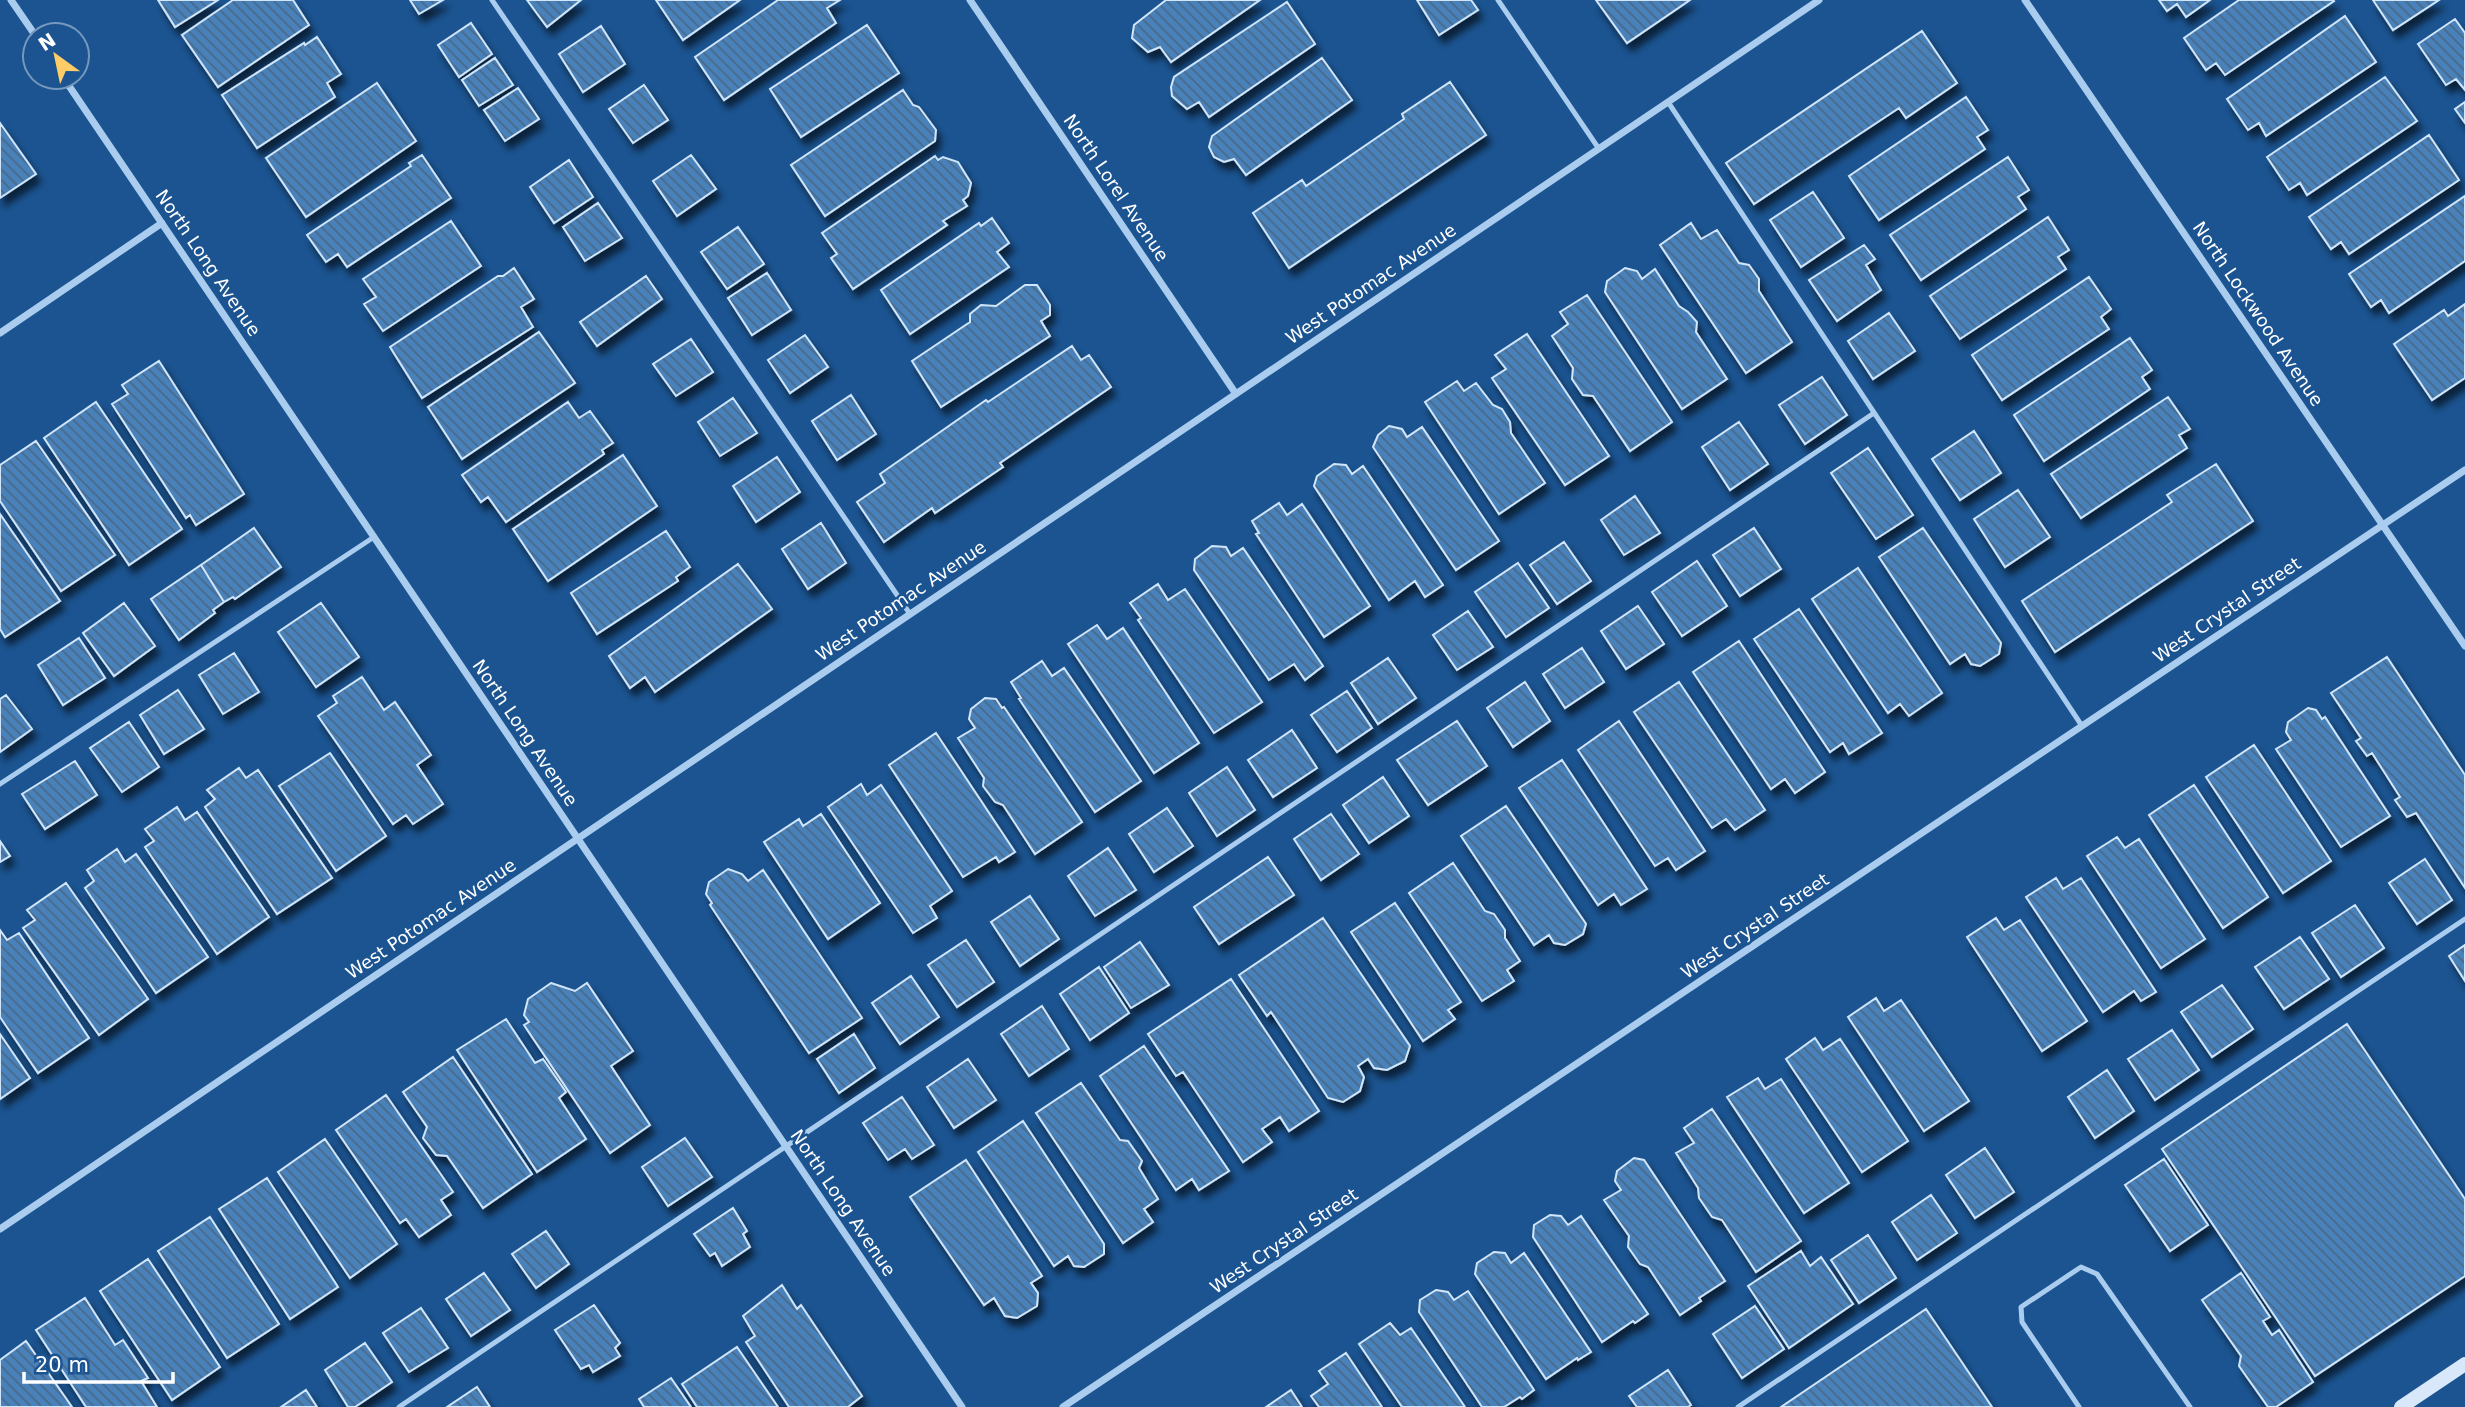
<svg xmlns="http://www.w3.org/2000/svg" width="2465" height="1407" font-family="'DejaVu Sans',sans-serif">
<defs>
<pattern id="building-back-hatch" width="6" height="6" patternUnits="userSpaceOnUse" patternTransform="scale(1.75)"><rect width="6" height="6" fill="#4881ba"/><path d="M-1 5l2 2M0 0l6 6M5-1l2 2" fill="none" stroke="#4a6988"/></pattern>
<filter id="shadow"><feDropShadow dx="4.5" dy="8" stdDeviation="3.5" flood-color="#0009"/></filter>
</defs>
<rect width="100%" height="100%" fill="#1b5491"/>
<!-- building -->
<path fill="url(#building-back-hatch)" stroke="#d1e6fa" stroke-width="2" filter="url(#shadow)" d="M158,0H218L175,27Z
M233,0H293L309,25L218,87L182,35Z
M410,0H443L419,14Z
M527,0H581L547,27Z
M656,0H740L683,40Z
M778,0H840L827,8L836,23L724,100L695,57Z
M1166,0H1260L1171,62L1160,47L1148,52L1132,38L1134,25Z
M1417,0H1471L1478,10L1439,35Z
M1596,0H1690L1627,43Z
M2159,0H2210L2186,17L2177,4L2167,11Z
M2239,0H2333L2334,1L2225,75L2216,63L2206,70L2184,38Z
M2373,0H2439L2393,30Z
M1287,2L1315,44L1209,117L1199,102L1187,109L1172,96L1171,87L1174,77Z
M2345,16L2376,62L2266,136L2259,123L2248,130L2227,99Z
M2455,19L2465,33V90L2456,79L2446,85L2418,44Z
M471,23L492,54L459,77L438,45Z
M867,25L899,73L801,137L770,89Z
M601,26L625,64L583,92L559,54Z
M1922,31L1957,83L1906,118L1899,108L1754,204L1726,163Z
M317,37L341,74L327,83L335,97L257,148L222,95L304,43L305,45Z
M495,58L513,85L479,106L462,80Z
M1322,58L1352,100L1246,175L1234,159L1224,162L1214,157L1209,147L1212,136Z
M2385,77L2417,121L2307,195L2300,183L2289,190L2267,157Z
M1450,82L1486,135L1289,268L1253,213L1302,180L1306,186L1404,119L1402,114Z
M377,83L416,141L306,217L266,158Z
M644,85L668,120L633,143L609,109Z
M518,88L539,119L505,141L484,110Z
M903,90L913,105L919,107L936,130L935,141L825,216L791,165Z
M1966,97L1988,130L1977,137L1985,149L1879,220L1849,176Z
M2465,102V123L2455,109Z
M0,123L36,174L0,198Z
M2429,135L2459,180L2349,254L2341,242L2331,249L2309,217Z
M422,155L451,198L347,267L338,254L326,262L307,235L411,166L409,163Z
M691,155L716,189L677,216L653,181Z
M935,156L938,160L943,157L958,162L971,183L968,196L963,200L967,206L943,221L947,225L853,289L831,258L837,254L822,233Z
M2008,157L2029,190L2018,197L2026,209L1921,280L1890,235Z
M569,160L593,197L554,223L530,187Z
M1813,192L1844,238L1801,267L1770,220Z
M2465,196V261L2389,313L2381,300L2371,307L2349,274Z
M598,203L622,238L585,261L563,227Z
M2048,217L2069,250L2058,257L2066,269L1960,339L1930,296Z
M992,218L1009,243L997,252L1009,267L910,334L881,290L979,223L981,226Z
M451,221L481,266L383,331L364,304L376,297L363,279Z
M1691,223L1701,239L1717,230L1739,263L1749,265L1759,279V291L1792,342L1746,373L1660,245Z
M738,227L764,264L727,289L701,252Z
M1864,245L1875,259L1866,265L1881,290L1837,321L1809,280Z
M514,268L534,299L521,307L533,327L422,398L390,347L498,276H503Z
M1625,268L1637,271L1642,279L1655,269L1679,306L1688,312L1697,322L1696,332L1727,379L1682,409L1605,292L1607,281Z
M767,273L791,310L752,335L728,298Z
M646,276L662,299L597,346L580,322Z
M2089,277L2111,309L2101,317L2109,329L2002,400L1972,355Z
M1025,285H1037L1050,305V315L1041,321L1050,336L941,407L912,361L970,322V314L981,305L996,306Z
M1587,295L1672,422L1630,451L1593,396L1583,395L1572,379L1573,368L1552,336L1568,324L1560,312Z
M2465,304V378L2432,400L2394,344L2444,310L2448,316Z
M1889,313L1915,351L1873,379L1848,341Z
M539,332L575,383L462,459L428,407Z
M1527,334L1609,456L1565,485L1492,378L1506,369L1495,355Z
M805,335L828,367L790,393L768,360Z
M2130,338L2152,370L2142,377L2150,389L2044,461L2014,415Z
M691,339L713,372L676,396L653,364Z
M1072,346L1081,360L1089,355L1111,387L1000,463L1003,467L935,513L932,508L884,542L857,502L885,483L880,474L986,400L988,402Z
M159,361L244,494L196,525L190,515L186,518L112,404L128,394L122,385Z
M1822,377L1847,415L1805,444L1779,405Z
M1457,381L1464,391L1476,383L1493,405L1502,409L1510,422L1511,433L1545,483L1499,514L1425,402Z
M851,395L876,434L837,460L812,421Z
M2168,397L2190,429L2179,435L2187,448L2081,518L2051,474Z
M733,398L757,433L720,456L698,422Z
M96,402L182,529L129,565L44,438Z
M568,402L579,418L590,411L613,443L602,450L604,454L506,522L488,497L481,502L462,475Z
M1739,422L1768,464L1730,490L1702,447Z
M1389,426L1402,429L1407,437L1422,427L1499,541L1456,570L1373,447L1378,435Z
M1974,431L2001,473L1960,500L1932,459Z
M36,441L115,555L61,591L0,501V465Z
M1868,448L1913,515L1876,539L1831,473Z
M623,455L657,506L548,581L513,529Z
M777,457L800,492L756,522L733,486Z
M1334,464L1346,465L1352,474L1363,466L1443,585L1425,597L1415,581L1389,600L1314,486L1317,476Z
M2216,464L2253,521L2055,652L2022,601L2172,502L2167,495Z
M2018,490L2050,537L2005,567L1974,519Z
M1635,496L1660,533L1624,555L1601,520Z
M1279,503L1287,515L1302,504L1370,606L1324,637L1256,534L1259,533L1252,521Z
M0,514L60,601L5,637L0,629Z
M821,523L846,563L808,589L782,549Z
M254,528L281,567L235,599L233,597L224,602L201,565Z
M1754,528L1781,569L1740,596L1713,555Z
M1923,528L2001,643L1999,654L1980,666L1971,664L1965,654L1950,664L1879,557Z
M666,531L690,567L676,577L678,581L597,634L571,593Z
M1564,542L1591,581L1557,604L1530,565Z
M1212,546L1226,547L1231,556L1243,548L1323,666L1305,680L1294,664L1269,680L1194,570L1195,559Z
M1697,561L1727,606L1682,636L1652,592Z
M1518,563L1549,608L1506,637L1475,592Z
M738,564L772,609L655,692L645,677L630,688L609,656Z
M201,565L224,602L213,610L215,613L179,640L151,599Z
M1858,568L1942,693L1909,716L1900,704L1888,713L1812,599Z
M1158,584L1168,600L1185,589L1262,702L1214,733L1138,620L1141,618L1130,603Z
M124,603L155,646L114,676L83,633Z
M321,603L359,657L316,687L278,632Z
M1638,606L1664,644L1626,669L1601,631Z
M1799,609L1882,733L1849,754L1843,743L1830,752L1754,639Z
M1468,611L1493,647L1457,670L1433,635Z
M1097,625L1107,639L1123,628L1199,743L1154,773L1068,644Z
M79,638L105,678L63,705L38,665Z
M1739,641L1825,772L1795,793L1785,779L1771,789L1693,672Z
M1582,648L1604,682L1565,708L1543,674Z
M234,653L259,692L223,714L199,675Z
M2387,657L2465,775V888L2416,813L2407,817L2395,800L2400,797L2372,753L2367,756L2356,741L2361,738L2331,693Z
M1388,658L1416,698L1378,724L1351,683Z
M1042,661L1052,676L1064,668L1141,781L1095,812L1019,699L1021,698L1011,682Z
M362,677L384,710L395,702L431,755L417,765L443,804L413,824L406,815L393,824L318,716L337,703L333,696Z
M1525,682L1550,721L1513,747L1487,708Z
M1679,682L1765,810L1735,830L1726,819L1712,828L1634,712Z
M178,690L204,729L164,754L140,715Z
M1347,691L1372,728L1337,752L1311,715Z
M6,695L32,729L0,752V699Z
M985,698L996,699L1002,708L1004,707L1082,822L1035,854L1003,805L995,802L983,786L984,778L958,738L975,728L969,719L971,709Z
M2308,708L2316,710L2322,719L2325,717L2390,816L2341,847L2276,749L2291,740L2286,732L2288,722Z
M1457,721L1487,766L1428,805L1397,760Z
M1619,721L1705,851L1676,870L1668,858L1655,866L1578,750Z
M129,722L159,767L122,792L90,748Z
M1292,730L1317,768L1273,797L1248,760Z
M936,733L1015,852L999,862L996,857L963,877L889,765Z
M2254,745L2331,861L2283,893L2206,777Z
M330,753L386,836L336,871L279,786Z
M1562,760L1647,889L1621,905L1614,894L1598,905L1519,788Z
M75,761L97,795L45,829L22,794Z
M1227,767L1255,810L1217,836L1189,793Z
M239,768L246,778L258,770L332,878L277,914L205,807L215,799L207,790Z
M1383,777L1409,816L1369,843L1343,805Z
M861,784L867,795L881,785L952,891L930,906L937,918L913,933L828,807Z
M2194,785L2268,897L2223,928L2149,815Z
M1506,806L1586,924L1583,934L1565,945L1554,943L1549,935L1534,945L1461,836Z
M177,807L185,820L197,812L269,917L217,954L145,847L154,841L145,829Z
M1167,808L1193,846L1154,872L1129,834Z
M821,814L880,903L828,939L764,842L799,819L803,826Z
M1331,814L1359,854L1321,880L1294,839Z
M2117,837L2125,848L2139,839L2205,939L2161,968L2087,856Z
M0,841L10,856L0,862Z
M1108,848L1136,890L1095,916L1068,876Z
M117,849L125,862L136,854L208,957L156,993L85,888L94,881L87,870Z
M1268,857L1294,895L1219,944L1194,907Z
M2425,859L2452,900L2417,924L2389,883Z
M1453,863L1485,911L1494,914L1505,930V938L1520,961L1507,970L1514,981L1482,1001L1409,893Z
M728,869L742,874L748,881L763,870L862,1018L809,1053L710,905L712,903L706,894L709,882Z
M2056,878L2063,889L2081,878L2156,992L2141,1001L2134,991L2103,1012L2026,897Z
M66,883L148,999L99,1035L23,928L35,920L27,910Z
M1030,896L1059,939L1020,966L991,922Z
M1395,903L1461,1002L1448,1010L1455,1019L1423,1041L1351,932Z
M2355,905L2384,948L2341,977L2312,933Z
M1323,918L1410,1046L1405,1061L1387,1070L1374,1068L1368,1059L1358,1066L1364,1077L1360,1091L1343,1102L1328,1098L1271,1012L1267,1016L1239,975Z
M1996,918L2004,930L2020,920L2087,1021L2042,1051L1967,937Z
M0,930L7,940L19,933L89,1038L38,1073L0,1017Z
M2300,937L2329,979L2284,1009L2255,967Z
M966,940L994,982L957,1007L928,965Z
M1140,942L1169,985L1131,1008L1104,967Z
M2465,945V981L2449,956Z
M1099,967L1129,1013L1090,1040L1060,994Z
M911,976L939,1017L900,1044L872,1003Z
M1231,979L1319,1111L1289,1131L1280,1117L1262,1129L1272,1142L1243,1162L1183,1072L1176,1076L1148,1034Z
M551,983L575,991L587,983L633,1051L611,1066L650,1125L610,1153L524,1025L529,1022L524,1015L528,999Z
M2222,985L2253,1029L2212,1057L2181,1012Z
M1876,998L1884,1011L1901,1000L1969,1101L1924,1131L1848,1017Z
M1042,1006L1069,1049L1029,1076L1001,1034Z
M506,1019L535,1063L543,1059L566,1092L559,1098L586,1139L537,1172L457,1050Z
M2347,1024L2465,1199V1276L2315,1376L2162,1149Z
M2172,1030L2199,1070L2155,1100L2128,1059Z
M0,1034L30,1078L0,1099Z
M854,1034L875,1068L839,1093L817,1059Z
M1815,1038L1823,1050L1840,1039L1908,1141L1862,1172L1786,1059Z
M1144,1046L1229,1171L1199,1190L1192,1179L1176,1190L1100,1076Z
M453,1057L532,1174L483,1208L447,1156L436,1155L423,1138L427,1127L403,1092Z
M968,1059L996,1100L954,1128L927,1087Z
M2107,1070L2134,1111L2095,1138L2068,1097Z
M1758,1078L1765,1089L1781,1079L1849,1183L1804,1213L1727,1097Z
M1081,1083L1120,1140L1128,1141L1142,1161L1139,1168L1158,1199L1144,1209L1153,1222L1123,1243L1036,1113Z
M386,1095L453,1192L441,1200L451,1215L419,1237L406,1219L400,1223L336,1130Z
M902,1097L934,1145L912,1159L905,1149L888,1160L863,1123Z
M1712,1109L1801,1241L1756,1272L1722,1220L1712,1217L1699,1198L1698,1188L1676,1153L1694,1143L1684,1128Z
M1023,1121L1104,1244V1254L1084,1267L1074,1266L1068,1256L1054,1266L978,1152Z
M685,1138L712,1177L668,1206L642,1167Z
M325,1139L397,1244L350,1278L278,1172Z
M1985,1148L2014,1192L1975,1218L1946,1175Z
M1634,1158L1644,1160L1725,1281L1699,1298L1701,1301L1680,1315L1648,1267L1640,1264L1628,1247L1629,1236L1604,1200L1621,1190L1615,1181L1617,1171Z
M2164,1159L2208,1225L2170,1251L2125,1185Z
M966,1160L1042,1276L1031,1283L1038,1293L1037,1306L1017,1318L1005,1316L994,1298L984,1305L910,1197Z
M267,1178L338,1287L290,1319L219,1209Z
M1931,1195L1957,1233L1917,1260L1892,1222Z
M733,1208L747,1231L743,1234L750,1247L722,1266L715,1253L710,1256L694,1234Z
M1550,1215L1561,1216L1568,1225L1581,1216L1648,1314L1635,1323L1633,1321L1602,1342L1533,1237L1534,1225Z
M210,1217L279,1324L227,1358L158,1251Z
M546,1231L569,1264L536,1288L512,1254Z
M1868,1235L1896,1278L1859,1303L1831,1260Z
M1801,1251L1810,1266L1821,1257L1853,1304L1789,1348L1748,1286Z
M1494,1252L1505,1253L1511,1263L1524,1253L1591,1352L1578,1360L1577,1358L1546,1379L1475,1274L1477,1263Z
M148,1259L220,1367L172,1400L100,1291Z
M484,1273L510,1310L471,1336L446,1299Z
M2241,1273L2270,1317L2263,1321L2272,1335L2279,1330L2313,1382L2276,1407H2268L2239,1366L2241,1356L2202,1300Z
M782,1285L797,1309L801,1305L862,1396L848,1407H789L746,1342L755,1336L743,1316Z
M1436,1290L1448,1292L1454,1300L1468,1291L1534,1390L1522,1399L1520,1397L1504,1407H1482L1419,1312L1420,1300Z
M85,1298L115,1345L123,1340L148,1378L141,1381L157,1407H86L36,1330Z
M594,1305L620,1343L615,1348L620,1356L593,1372L589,1365L581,1369L555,1330Z
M1755,1306L1784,1349L1742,1378L1713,1334Z
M421,1308L448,1348L409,1372L383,1333Z
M1926,1309L1992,1407H1781Z
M1390,1323L1400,1335L1411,1328L1465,1407H1402L1359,1344Z
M26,1341L72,1407H0V1360Z
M365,1343L392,1382L355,1407H348L325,1370Z
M737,1347L778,1407H697L682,1384Z
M1346,1353L1382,1407H1319L1311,1396L1328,1384L1319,1371Z
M1668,1370L1691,1405L1688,1407H1637L1629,1396Z
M671,1378L691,1407H644L639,1399Z
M477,1387L490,1407H447Z
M306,1390L317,1407H281Z
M1291,1390L1302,1407H1266Z"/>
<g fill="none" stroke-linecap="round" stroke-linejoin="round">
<!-- service -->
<path stroke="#aacdef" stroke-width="5" d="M492,0L910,614
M1498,0L1599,149
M1668,102L2082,726
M0,784L374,537
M399,1407L1874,413
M1738,1407L2465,919
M2079,1407L2022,1322L2021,1307L2081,1267L2097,1274L2190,1407"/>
<!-- minor -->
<path stroke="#aacdef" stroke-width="7" d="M11,0L35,35
M970,0L1236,394
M2025,0L2465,646
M63,77L962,1407
M0,333L162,223
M0,1229L1819,0
M1063,1407L2465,470"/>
<!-- secondary -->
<path stroke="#d8e8fa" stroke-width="14" d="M2401,1407L2465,1364"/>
</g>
<g text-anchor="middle" stroke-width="5" stroke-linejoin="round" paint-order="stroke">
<!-- street labels -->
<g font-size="18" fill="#fff" stroke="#1b5491">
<text transform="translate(1116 188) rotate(56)" y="6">North Lorel Avenue</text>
<text transform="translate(208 263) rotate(56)" y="6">North Long Avenue</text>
<text transform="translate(1371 284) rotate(-34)" y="6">West Potomac Avenue</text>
<text transform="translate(2258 314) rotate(56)" y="6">North Lockwood Avenue</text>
<text transform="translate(901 601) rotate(-34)" y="6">West Potomac Avenue</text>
<text transform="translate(2227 610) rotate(-34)" y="6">West Crystal Street</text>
<text transform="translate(525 733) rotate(56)" y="6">North Long Avenue</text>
<text transform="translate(431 919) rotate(-34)" y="6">West Potomac Avenue</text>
<text transform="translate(1755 926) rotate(-34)" y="6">West Crystal Street</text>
<text transform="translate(843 1203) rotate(56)" y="6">North Long Avenue</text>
<text transform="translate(1284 1241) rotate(-34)" y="6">West Crystal Street</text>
</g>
</g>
<!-- north arrow -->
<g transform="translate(56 56) rotate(327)"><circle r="33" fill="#1b5491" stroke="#7698bd" stroke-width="2"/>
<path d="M0-5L12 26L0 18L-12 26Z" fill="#ffcc68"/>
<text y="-10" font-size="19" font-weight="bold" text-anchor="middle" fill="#ffffff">N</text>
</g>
<!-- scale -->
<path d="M24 1372v10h149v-10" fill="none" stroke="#ffffff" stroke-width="3.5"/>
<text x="35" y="1372" font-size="21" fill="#ffffff" stroke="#1b5491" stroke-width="5" paint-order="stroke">20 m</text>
</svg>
